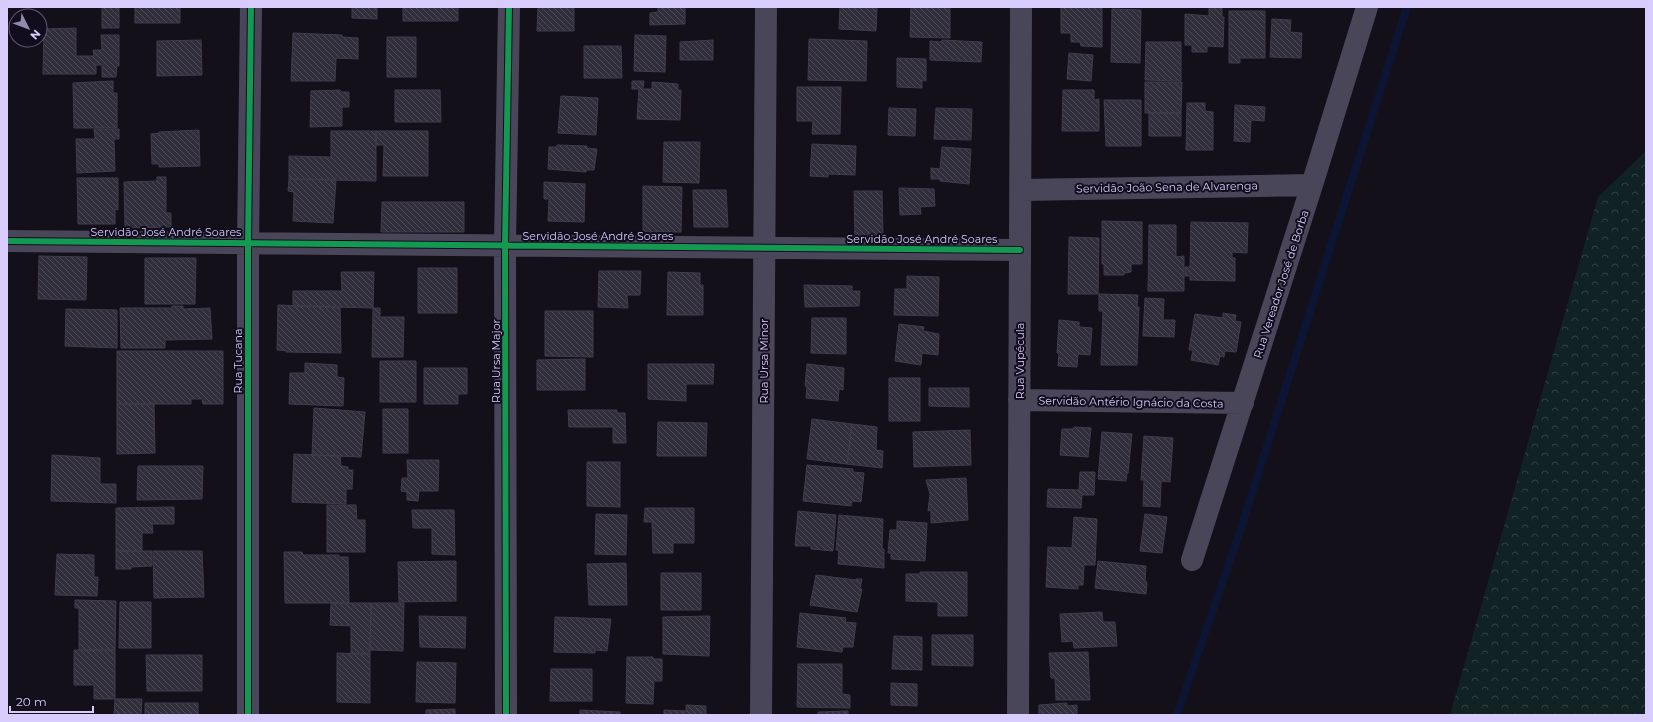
<svg xmlns="http://www.w3.org/2000/svg" width="1653" height="722" font-family="Montserrat,sans-serif">
<defs>
<pattern id="forest-crowns" width="20" height="18" patternUnits="userSpaceOnUse"><rect width="20" height="18" fill="#102224"/><path d="M2 6a3 3 0 1 1 6 0M12 15a3 3 0 1 1 6 0" fill="none" stroke="#324145"/></pattern>
<pattern id="building-back-hatch" width="6" height="6" patternUnits="userSpaceOnUse"><rect width="6" height="6" fill="#312e3c"/><path d="M-1 5l2 2M0 0l6 6M5-1l2 2" fill="none" stroke="#4e4b59"/></pattern>
</defs>
<rect width="100%" height="100%" fill="#13101a"/>
<!-- forest -->
<path fill="url(#forest-crowns)" d="M1646,151V715H1450L1598,197Z"/>
<g fill="none" stroke-linecap="round" stroke-linejoin="round">
<!-- stream -->
<path stroke="#0d1534" stroke-width="8" d="M1177,715L1239,534L1407,7"/>
</g>
<!-- building -->
<path fill="url(#building-back-hatch)" stroke="#413b4d" d="M102,7H119V28H102Z
M135,7H180V23H135Z
M352,7H377V19L352,18Z
M403,7H458V21H403Z
M538,7H574V31H537Z
M658,7H685V24L650,25V13L658,12Z
M840,7L877,8L876,31L839,29Z
M911,7H950V38L910,37Z
M1061,7H1102V47L1081,46L1080,42H1071V33H1061Z
M1209,7H1222V17H1224L1223,47L1207,46V52H1192V45H1185V14L1209,16Z
M1112,9L1141,10L1140,63L1111,62Z
M1229,11H1265V58H1240V63H1229Z
M1272,19L1291,20L1290,32L1302,33L1301,58L1270,57Z
M76,28V56H94L93,50H102L101,35H119V66H117L116,77H102V65H96V74H43L44,29Z
M293,33L342,35V37L358,38V59L336,58L335,81H291Z
M635,35L666,36L665,72L634,71Z
M387,37H416V77H387Z
M809,39L867,41L866,81L808,80Z
M201,40L202,75L157,76V41Z
M713,40V60H680V42Z
M942,40L982,42L981,62L930,60V41L941,42Z
M1146,42H1181V81L1145,80Z
M584,46H621L622,78H584Z
M1069,53L1093,55L1091,81L1067,79Z
M897,58L926,59V81L922,80V88L897,87Z
M113,81V93H117V128H74L73,83Z
M632,81H644L643,89H652V82L678,84V90H681L680,120L637,119L639,89H632Z
M1145,82H1182L1181,113H1145Z
M797,87H841L840,134H812L813,121H797Z
M340,90V92H349V107H342V126L310,127L311,91Z
M395,90H440L441,122H395Z
M1063,90H1094V100L1099,99V131H1062Z
M561,96L598,98L596,135L558,133Z
M1104,100H1141V146H1106Z
M1187,103H1205V111L1213,112V150H1186Z
M1235,105L1265,107L1264,121L1251,120L1250,142L1234,141Z
M889,108L916,109L915,136L888,135Z
M936,108L972,109L971,140L934,139Z
M1149,113H1181V136H1149Z
M94,129H119V139H114L115,171L77,173L76,139H95Z
M199,130L200,166L159,167V164H152L151,134L159,133V132Z
M331,131H376V181L289,179V156L331,157Z
M376,131H428V176H383L384,145H376Z
M664,142H700L699,183L663,182Z
M812,144L856,146L855,175L828,174V177L810,176Z
M557,145L587,146V148L597,149L594,170H586V172L548,169L549,147H557Z
M942,147L971,149L969,184L940,181V179H931V168L940,169Z
M157,177H166V213H171V227L125,228L124,182L157,181Z
M77,178H118V210L115,209V224H78Z
M289,179L336,180L333,223L293,221L294,192L288,191Z
M544,182L585,184L584,222L548,221L549,199H544Z
M643,186L682,187L681,232H643Z
M899,188L934,189L935,206L920,207L921,214L900,215Z
M693,190H726L728,227H694Z
M854,191H882L883,236L855,237Z
M382,202H464V232H381Z
M1102,221L1142,222V264H1131V272L1124,273V275H1104V264H1102Z
M1191,222L1248,223L1247,253L1232,252V258H1235V281L1190,280V276H1185V267H1190Z
M1149,225H1176V257L1184,256V291H1148Z
M1069,237L1099,238L1098,294H1068Z
M39,256L87,257L86,300L38,299Z
M145,258H196L195,304H145Z
M418,268H457V313H418Z
M599,271H641L640,295H627L628,308L598,307Z
M341,272H374L373,308L293,306V291H342Z
M668,272L700,273V285H703V315H667Z
M907,276L939,277L938,316L894,315L895,289H907Z
M804,285L852,286V291H860L859,306L805,307Z
M1099,294L1138,295L1137,307H1139L1137,365H1101L1103,311H1099Z
M1145,298L1164,299L1163,320H1175L1174,337L1143,336Z
M278,305L340,307L341,353L286,352L287,351L277,350Z
M172,306H183V309L210,308L212,339L165,340V348H121L120,308H172Z
M373,308H380V317H404L403,357H372Z
M66,309L117,310V348L65,346Z
M545,311H593V357L545,356Z
M1223,313L1236,315L1235,321L1241,322L1236,352L1225,351L1224,357L1220,356L1218,365L1191,360L1193,350H1189L1195,314L1223,318Z
M812,318H846V354L811,353Z
M1059,320L1079,322V327L1092,328L1090,355L1078,354L1077,367L1058,366L1059,353H1057Z
M899,324L924,327L923,331L939,334L938,355L922,353L921,365L895,361Z
M117,351H223V404H203L202,399H191V404H117Z
M585,359V390H537V360Z
M380,361H416V402H380Z
M305,363L337,365V377L344,378L343,406L289,404L290,373H305Z
M648,364H714L713,384H686V401L648,399Z
M807,364L844,368L843,390L839,389L838,401L806,398L807,386H805Z
M424,368H467V394H458V404H424Z
M889,378H920V421H889Z
M929,388H969V407L929,406Z
M117,404H154L155,453L117,454Z
M314,408L365,412L361,457L312,455Z
M383,409H408V453H383Z
M568,410H617V413H625L626,443H613V427H569Z
M812,419L852,424L847,464L807,459Z
M658,422L707,423L706,456H657Z
M852,424L877,427L876,450L883,451L882,468L847,464Z
M1074,427L1091,428L1088,457L1060,455L1062,429H1073Z
M970,430L971,465L914,467L913,432Z
M1102,432L1132,434L1128,473H1127L1126,481L1098,479Z
M1144,436L1173,438L1170,482L1161,481L1160,507L1143,506L1144,480H1141Z
M294,454L340,456L341,466L348,467V470H353L352,489H346V504L292,502Z
M52,455L100,458V484H116V503L51,501Z
M407,460H439L438,491H419L418,501L407,500V492L401,491L402,478H408Z
M587,462H620V507L587,506Z
M807,465L853,469V472L864,473L861,502L852,501L851,506L803,501Z
M138,466H203L202,499L137,500Z
M1080,472H1095L1094,495H1082L1081,508L1047,507L1048,489L1079,490Z
M966,478L968,520L931,523V510L928,511L930,494L926,480Z
M327,505H356L357,520H365V552H327Z
M174,507V524H152L153,533H142V551H116V508Z
M645,508H694V543H673V553H653L652,522H644Z
M412,510H454L455,555L432,554V528H413Z
M798,511L836,515L833,551L811,549V546H795Z
M596,514L627,515L626,555L595,554Z
M1145,514L1167,517L1162,553L1140,551Z
M839,515L883,519L882,549H884V568L838,564L839,550H836Z
M1074,517L1097,519L1095,565H1084L1083,585H1078V589L1046,587L1048,547L1072,548Z
M897,521L927,523L925,561L891,559V553H888L890,530H897Z
M116,551H152V566L131,567V569H116Z
M153,551H202L204,597L154,598Z
M284,552H302L303,555H339V557H348L349,603H285Z
M57,554L94,555V577H98L97,596L55,595Z
M456,561V601L399,602L398,562Z
M1098,561L1146,566L1145,582H1147L1146,594L1095,588Z
M626,563L627,605H589L587,564Z
M920,572H967V616H938V602L906,601V574H920Z
M661,573H701V610H661Z
M816,575L856,580V579H862L860,589H862L857,612L810,605Z
M75,600L116,601L115,650H79V608H75Z
M120,602H151V648H119Z
M331,603H371L370,654H351V626L330,625Z
M371,603H404L403,651L370,650Z
M1102,612L1103,622H1115L1117,646L1074,648L1073,641L1062,642L1060,614Z
M800,613L846,618L845,622L856,623L853,647H843L842,652L797,647Z
M419,616L466,617L465,648L420,647Z
M710,616L709,656L663,654V617Z
M555,617L611,619L607,651L595,650V653L554,652Z
M932,635H973V666L932,665Z
M894,636L922,637V670L892,669Z
M74,650H115V699H94V685H74Z
M1088,652L1090,700H1056L1055,678H1051L1049,653Z
M337,653L370,654V703L337,702Z
M146,655H202V691H147Z
M627,657H653V659H662V681H654L653,704L626,703Z
M417,662L456,663L455,703L416,702Z
M798,664H842V694L850,695V708L797,707Z
M551,669H592V701H550Z
M891,683L917,684V706L891,705Z
M115,699H142L141,715H114Z
M145,703H198V715H145Z
M1067,703V706L1077,705V715H1039V705Z
M686,705L706,706V715H664V710L686,711Z
M455,709V715H426V710Z
M580,710L620,712V715H580Z
M848,711V715H818V712Z"/>
<g fill="none" stroke-linecap="round" stroke-linejoin="round">
<!-- minor -->
<path stroke="#49465a" stroke-width="22" d="M1021,190L1312,185
M7,241L1020,250
M1019,400L1243,403
M1192,560L1312,185L1367,7
M248,715V243L251,7
M506,715L505,245L509,7
M761,715L766,7
M1018,715L1021,7"/>
<!-- cycleway casing -->
<g stroke="#120d1d" stroke-width="8">
<path id="cycleway" d="M7,241L1020,250
M248,715V243L251,7
M506,715L505,245L509,7"/>
</g>
<!-- cycleway -->
<use href="#cycleway" stroke="#139951" stroke-width="6"/>
</g>
<g text-anchor="middle" stroke-width="4" stroke-linejoin="round" paint-order="stroke">
<!-- street labels -->
<g font-size="11" fill="#d7ccfc" stroke="#120d1d">
<text transform="translate(1167 187) rotate(-1)" y="4">Servidão João Sena de Alvarenga</text>
<text x="166" y="236">Servidão José André Soares</text>
<text x="598" y="240">Servidão José André Soares</text>
<text x="922" y="243">Servidão José André Soares</text>
<text transform="translate(1281 284) rotate(-72)" y="4">Rua Vereador José de Borba</text>
<text transform="translate(238 361) rotate(-90)" y="4">Rua Tucana</text>
<text transform="translate(496 361) rotate(-90)" y="4">Rua Ursa Major</text>
<text transform="translate(764 361) rotate(-90)" y="4">Rua Ursa Minor</text>
<text transform="translate(1020 361) rotate(-90)" y="4">Rua Vupécula</text>
<text transform="translate(1131 402) rotate(1)" y="4">Servidão Antério Ignácio da Costa</text>
</g>
</g>
<!-- border -->
<rect width="1653" height="722" fill="none" stroke="#d7ccfc" stroke-width="16"/>
<!-- north arrow -->
<g transform="translate(28 28) rotate(132)"><circle r="19" fill="#120d1d" stroke="#615976"/>
<path d="M0-3L7 15L0 10L-7 15Z" fill="#928aad"/>
<text y="-6" font-size="11" font-weight="bold" text-anchor="middle" fill="#d7ccfc">N</text>
</g>
<!-- scale -->
<path d="M10 706v6h83v-6" fill="none" stroke="#d7ccfc" stroke-width="2"/>
<text x="16" y="706" font-size="12" fill="#d7ccfc" stroke="#120d1d" stroke-width="3" paint-order="stroke">20 m</text>
</svg>
